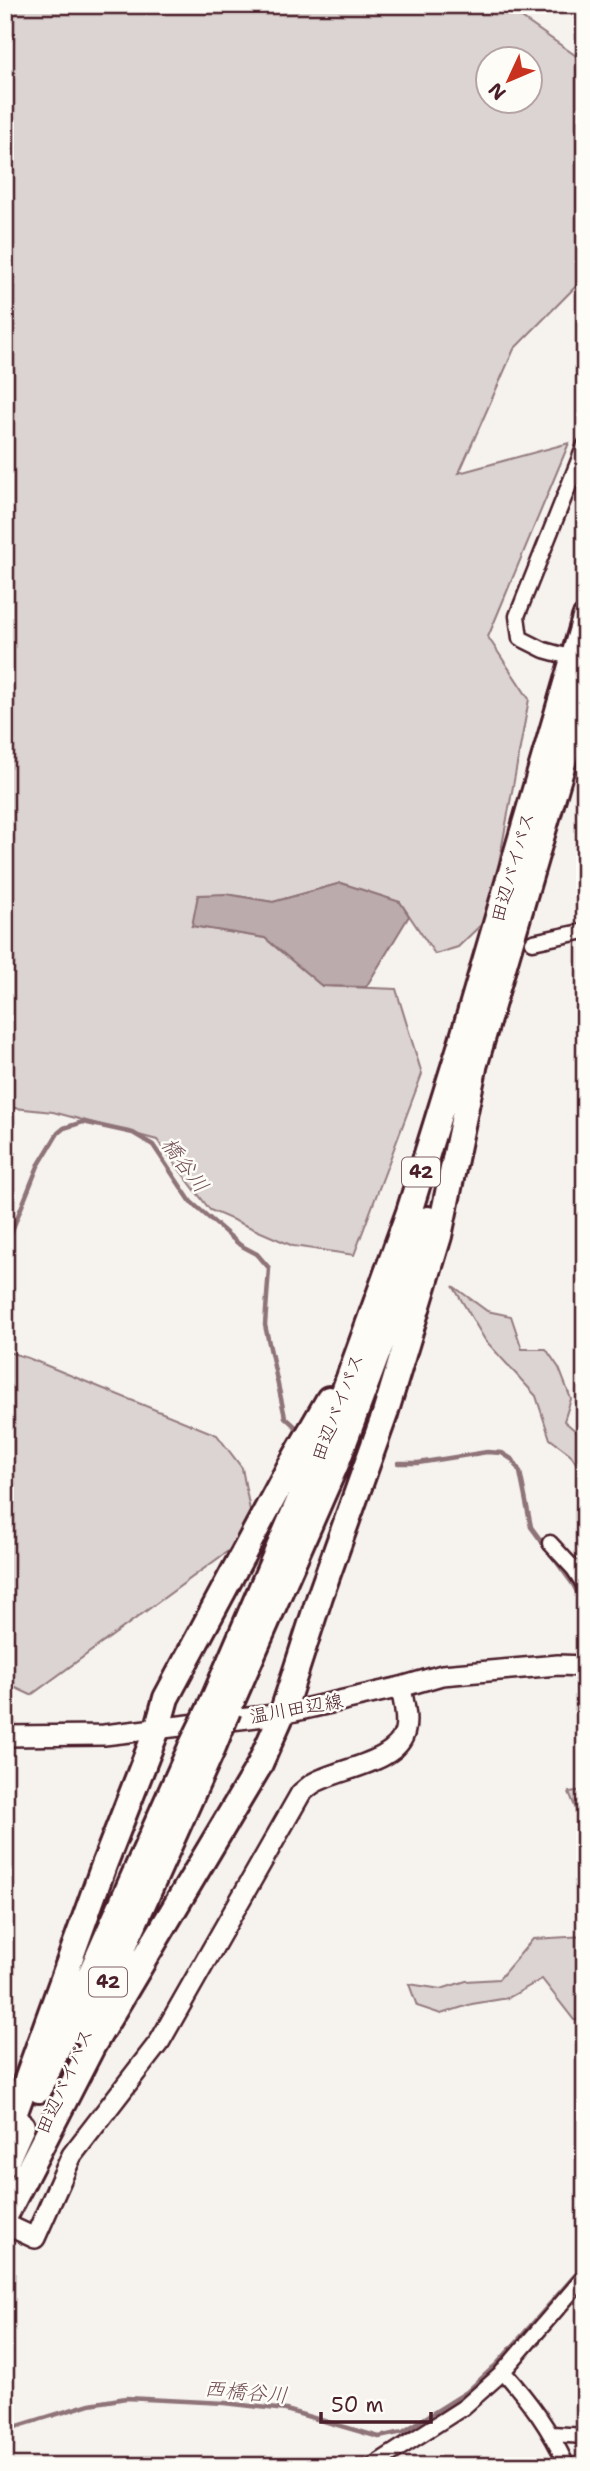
<svg xmlns="http://www.w3.org/2000/svg" width="590" height="2471" font-family="'Shantell Sans','Klee One',sans-serif">
<rect width="100%" height="100%" fill="#f6f3ef"/>
<filter id="ink" filterUnits="userSpaceOnUse"><feTurbulence type="fractalNoise" baseFrequency=".0143" numOctaves="2"/><feDisplacementMap in="SourceGraphic" scale="14" xChannelSelector="R" yChannelSelector="G"/><feConvolveMatrix kernelMatrix="1 2 1 2 8 2 1 2 1" color-interpolation-filters="sRGB"/></filter>
<g filter="url(#ink)">
<!-- green -->
<path fill="#dcd4d2" stroke="#937a7e" stroke-width="2" fill-rule="evenodd" d="M5,5H503L585,62V277L514,349L459,473L569,443L488,637L529,699L489,917L458,947L435,954L400,902L341,883L273,902L226,894L192,926L265,938L322,986L396,989L422,1074L354,1255L293,1246L210,1210L157,1140L53,1112L5,1107ZM489,60H530V102H489Z
M453,1286L487,1311L511,1316L522,1349H546L559,1368L571,1399L564,1421L585,1439V1476L570,1454L550,1439L536,1396L485,1340Z
M5,1351L28,1358L217,1435L242,1468L254,1532L31,1695L5,1683Z
M585,1790V1831L569,1792Z
M585,1936V2021L574,2020L542,1979L508,1998L472,2004L441,2014L417,2006L409,1984L441,1989L466,1981L499,1979L533,1939Z"/>
<!-- water -->
<path fill="#bbabac" stroke="#8e7378" stroke-width="2" d="M341,883L400,902L409,916L366,987L322,986L265,938L192,926L198,895L226,894L273,902Z"/>
<g fill="none" stroke-linecap="round" stroke-linejoin="round">
<!-- stream -->
<path stroke="#8e7378" stroke-width="4.5" d="M5,1248L38,1166L58,1133L64,1128L83,1122L133,1133L153,1145L191,1202L240,1245L257,1254L269,1268L265,1325L285,1417L299,1430
M398,1463H418L487,1452L502,1453L513,1460L520,1472L531,1527L572,1583L585,1606
M5,2430L90,2404L126,2398L225,2403L286,2410L379,2437L403,2432L467,2392L497,2364L585,2264"/>
<!-- street casing -->
<g stroke="#4a1f2b" stroke-width="19">
<path id="street" d="M573,658L544,650L520,638L517,616L585,445
M533,942L585,931
M550,1543L574,1569L585,1586
M503,2371C531,2403 549,2427 567,2466
M552,2434L585,2436
M372,2466L464,2407L500,2375L585,2276"/>
</g>
<!-- secondary casing -->
<g stroke="#4a1f2b" stroke-width="24">
<path id="secondary" d="M5,1736L104,1735L282,1714L401,1687L442,1675L558,1665L585,1666
M5,2224L35,2238L72,2155L160,2041L301,1793C305,1790 310,1785 314,1783C339,1768 399,1763 405,1730C408,1716 403,1701 401,1687"/>
</g>
<!-- highway casing -->
<g stroke="#4a1f2b" stroke-width="30">
<path id="highway" d="M469,1084L585,688
M209,1710L333,1422L409,1212L461,1044L585,618
M228,1710L336,1464L428,1219
M85,2033L211,1752
M39,2090L191,1747
M5,2140L104,1865L158,1727L166,1698L288,1470L329,1399
M5,2164L22,2126
M5,2216L93,2045L259,1766L282,1714L320,1596L385,1414L439,1236L474,1068"/>
</g>
<!-- street -->
<use href="#street" stroke="#fdfcf7" stroke-width="14"/>
<!-- secondary -->
<use href="#secondary" stroke="#fdfcf7" stroke-width="19"/>
<!-- highway -->
<use href="#highway" stroke="#fdfcf7" stroke-width="24"/>
<!-- highway-bridge casing -->
<g stroke="#4a1f2b" stroke-width="30" stroke-linecap="butt">
<path id="highway-bridge" d="M191,1747L209,1710
M211,1752L228,1710"/>
</g>
<!-- highway-bridge -->
<use href="#highway-bridge" stroke="#fdfcf7" stroke-width="24"/>
</g>
</g>
<g text-anchor="middle" stroke-width="5" stroke-linejoin="round" paint-order="stroke">
<!-- shield labels -->
<g fill="#fdfcf7" stroke="#806168" stroke-width="2">
<rect x="402" y="1157.5" width="38" height="29" rx="5"/>
<rect x="89" y="1967.5" width="38" height="29" rx="5"/>
</g>
<g font-size="18" font-weight="bold" fill="#4a1f2b">
<text x="421" y="1178">42</text>
<text x="108" y="1988">42</text>
</g>
<!-- street labels -->
<g font-size="19" fill="#4a1f2b" stroke="#fdfcf7">
<text transform="translate(512 867) rotate(-74)" y="7">田辺バイパス</text>
<text transform="translate(337 1407) rotate(-69)" y="7">田辺バイパス</text>
<text transform="translate(296 1708) rotate(-10)" y="7">温川田辺線</text>
<text transform="translate(64 2081) rotate(-66)" y="7">田辺バイパス</text>
</g>
<!-- water labels -->
<g font-size="21" font-style="italic" fill="#725058" stroke="#fdfcf7">
<text transform="translate(185 1165) rotate(53)" y="7">橋谷川</text>
<text transform="translate(246 2392) rotate(5)" y="7">西橋谷川</text>
</g>
</g>
<!-- margin -->
<rect width="590" height="2471" fill="none" stroke="#fdfcf7" stroke-width="28"/>
<rect x="14" y="14" width="562" height="2443" fill="none" stroke="#4a1f2b" stroke-width="2.5" filter="url(#ink)"/>
<!-- north arrow -->
<g transform="translate(509 80) rotate(226)"><circle r="33" fill="#fdfcf7" stroke="#b5a4a5" stroke-width="2"/>
<path d="M0-5L12 26L0 18L-12 26Z" fill="#c8321e"/>
<text y="-10" font-size="19" font-weight="bold" text-anchor="middle" fill="#4a1f2b">N</text>
</g>
<!-- scale -->
<path d="M321 2412v10h110v-10" fill="none" stroke="#4a1f2b" stroke-width="3.5"/>
<text x="331" y="2412" font-size="21" fill="#4a1f2b" stroke="#fdfcf7" stroke-width="5" paint-order="stroke">50 m</text>
</svg>
